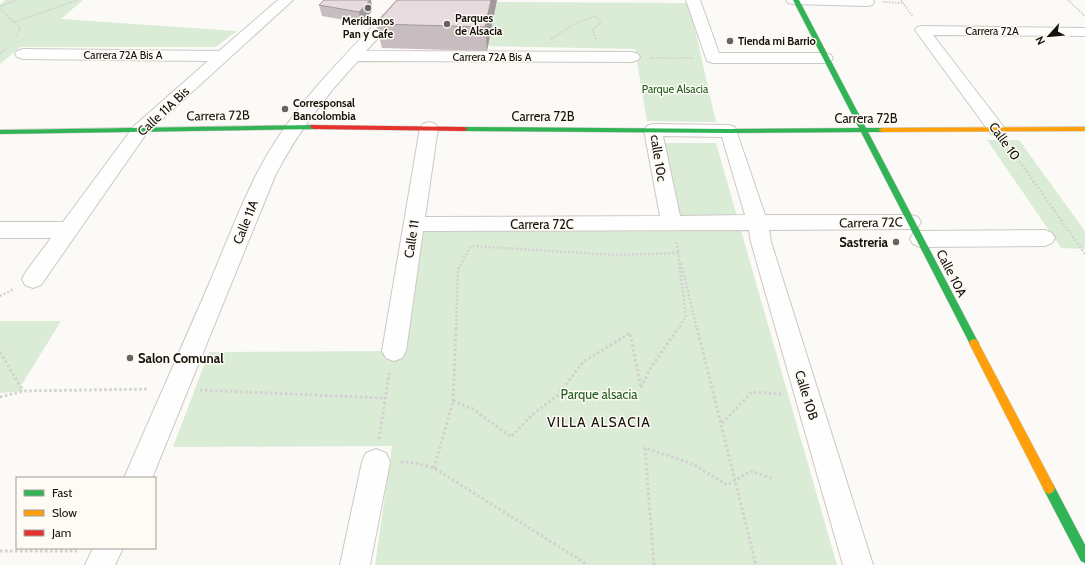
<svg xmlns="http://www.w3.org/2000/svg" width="1085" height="565" font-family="Cabin,sans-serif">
<rect width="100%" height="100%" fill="#fcfaf6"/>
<!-- green -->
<path fill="#daecd6" d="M5,0H83L61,19L237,31L216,47H20L0,64V5Z
M497,2L689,3L716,122L647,121L635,49L488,46Z
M987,140H1019L1085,231V249L1061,248Z
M656,143H716L837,565H375L392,446L173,447L209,352L394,351L414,224L671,223Z
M0,321H61L21,386L23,391L0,393Z"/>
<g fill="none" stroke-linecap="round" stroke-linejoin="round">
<!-- street casing -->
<g stroke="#ccc9c4" stroke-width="2">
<path id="street" d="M278,0H293L146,134L41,285L33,288L25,285L22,279L25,273L51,238H0V222H63L134,126L208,61L23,59L17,57L15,54L17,51L23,49L219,51Z
M398,0H413L366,51L632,52L638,54L640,57L638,60L632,62L358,61C325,96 297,133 275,176L152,478H124C152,413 181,349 209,284C230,235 248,183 277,139C311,87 356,44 398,0Z
M686,0H700L719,53H825L831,55L833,58L831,61L825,63H713L707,61Z
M786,0H873L874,2L872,5L867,6L793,4L788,3Z
M922,26L1085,28V36L933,35L1006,130L1003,134L997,136L991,134L915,30L917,27Z
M429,122L435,124L438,128L425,217L660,216L644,130L647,126L653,124L729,125L735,127L765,215H911L918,217L921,222L918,227L911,229L769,230L771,242L873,565H843L751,242L749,230L423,231L406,351L402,358L394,361L386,358L382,351L420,128L423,124ZM663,136L722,137L745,215L680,216Z
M1045,230L1052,233L1055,238L1052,243L1045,246L920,247L913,244L910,239L913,234L920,231Z
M376,449L386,453L390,462L370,565H340L362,462L366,453Z
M93,548H123L115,565H85Z"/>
</g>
<!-- fast casing -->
<g stroke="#ccc9c4" stroke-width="1">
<path id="fast" d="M793,0H799L866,128H882L886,130L882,132H868L977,340L979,343L977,346L974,347L971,346L861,132L729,133L464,131L460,129L464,127L729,129L859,128Z
M314,125L318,127L317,129L0,134V130Z
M1049,482L1053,484L1085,545V563L1081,561L1045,492L1043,488L1045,484Z"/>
</g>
<!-- slow casing -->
<g stroke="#ccc9c4" stroke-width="1">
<path id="slow" d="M1085,127V131L882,132L878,130L882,128Z
M974,339L977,340L1053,484L1055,488L1053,492L1049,494L1045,492L969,343L971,340Z"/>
</g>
<!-- jam casing -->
<g stroke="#ccc9c4" stroke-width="1">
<path id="jam" d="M311,125L464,127L468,129L464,131L314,129L310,127Z"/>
</g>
<!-- path-far2 -->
<path stroke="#d2d1d0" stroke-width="2" stroke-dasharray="1.5 1.5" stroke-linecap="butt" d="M901,0L913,17
M1068,0L1085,16
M883,2L902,3
M0,6L17,0
M0,9L20,28L16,38
M14,22L78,0
M551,39L576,23L596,16L601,22L593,30L596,39
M0,53L6,49
M650,58H693"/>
<!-- path-far1 -->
<path stroke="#d2d1d0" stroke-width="2.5" stroke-dasharray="2 2" stroke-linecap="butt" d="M1010,148L1085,254
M676,242L679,254
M681,263L697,329
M0,296L14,289
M456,329L458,269L471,246L616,255L678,253L686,316L678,329"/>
<!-- path -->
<path stroke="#d2d1d0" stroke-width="3" stroke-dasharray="2.5 2.5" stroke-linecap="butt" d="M697,328L756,565
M0,352L23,391
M200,390L384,398
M0,397L23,391L149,389
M453,401L473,409L511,437L532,415L558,395L583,362L630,333L641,388L650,369L678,328
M453,401L456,328
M722,423L752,392L781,394
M379,439L389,373
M401,462H410L434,468L588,565
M434,468L453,401
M0,551H77
M654,565L645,448L693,464L727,485L751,471L773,479"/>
<!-- street -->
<use href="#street" fill="#fffefe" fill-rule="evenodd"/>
<!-- fast -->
<use href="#fast" fill="#30b455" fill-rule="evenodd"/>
<!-- slow -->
<use href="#slow" fill="#ff9f0a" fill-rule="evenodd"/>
<!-- jam -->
<use href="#jam" fill="#e5322d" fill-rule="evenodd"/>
</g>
<!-- wall -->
<path fill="#c7bcc0" d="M397,0H497L487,51L382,48L376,24Z
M319,5L372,7V11L361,23L322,16Z"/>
<!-- shaded-wall -->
<path fill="#a2999c" d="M370,0H371L372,7V11L361,23L359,12Z
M491,0H497L487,51L485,27Z"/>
<!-- building -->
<path fill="#e7dbdf" stroke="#a2999c" d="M324,0H370L359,12L319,5Z
M397,0H491L485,27L376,24Z"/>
<!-- markers -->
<g fill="#66645f" stroke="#fefbf4" stroke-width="1.5">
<circle cx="368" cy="8" r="4"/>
<circle cx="447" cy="24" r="4"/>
<circle cx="730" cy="41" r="4"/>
<circle cx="285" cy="109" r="4"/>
<circle cx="896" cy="242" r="4"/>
<circle cx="130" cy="358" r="4"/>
</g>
<g text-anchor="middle" stroke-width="3" stroke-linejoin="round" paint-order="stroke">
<!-- far-poi labels -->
<g font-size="11" font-weight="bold" fill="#16130d" stroke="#fefbf4" text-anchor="start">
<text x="455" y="22">Parques<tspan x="455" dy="13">de Alsacia</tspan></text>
<text x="368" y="25" text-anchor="middle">Meridianos<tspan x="368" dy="13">Pan y Cafe</tspan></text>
<text x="738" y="45">Tienda mi Barrio</text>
<text x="293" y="107">Corresponsal<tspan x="293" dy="13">Bancolombia</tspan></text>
</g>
<!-- far-street labels -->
<g font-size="11" fill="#16130d" stroke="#fefbf4">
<text x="992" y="35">Carrera 72A</text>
<text x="123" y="59">Carrera 72A Bis A</text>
<text x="492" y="61">Carrera 72A Bis A</text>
</g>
<!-- far-park labels -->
<g font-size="11" fill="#215d20" stroke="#fefbf4">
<text x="675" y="93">Parque Alsacia</text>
</g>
<!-- street labels -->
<g font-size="13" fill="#16130d" stroke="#fefbf4">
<text transform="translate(163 111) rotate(-43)" y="5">Calle 11A Bis</text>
<text transform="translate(218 115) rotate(-1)" y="5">Carrera 72B</text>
<text x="543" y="121">Carrera 72B</text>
<text x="866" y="123">Carrera 72B</text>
<text transform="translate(1005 141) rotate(54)" y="5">Calle 10</text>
<text transform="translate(659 158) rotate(81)" y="5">calle 10c</text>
<text transform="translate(245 222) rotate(-68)" y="5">Calle 11A</text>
<text transform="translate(871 222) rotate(-1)" y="5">Carrera 72C</text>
<text x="542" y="229">Carrera 72C</text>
<text transform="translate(411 239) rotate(-81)" y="5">Calle 11</text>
<text transform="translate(952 273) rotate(63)" y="5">Calle 10A</text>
<text transform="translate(807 395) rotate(73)" y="5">Calle 10B</text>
</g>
<!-- poi labels -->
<g font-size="13" font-weight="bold" fill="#16130d" stroke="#fefbf4" text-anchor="end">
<text x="888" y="247">Sastreria</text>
<text x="138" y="363" text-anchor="start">Salon Comunal</text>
</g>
<!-- park labels -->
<g font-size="13" fill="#215d20" stroke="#fefbf4">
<text x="599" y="399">Parque alsacia</text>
</g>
<!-- neighbourhood labels -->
<g font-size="14" letter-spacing="1" fill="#16130d" stroke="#fefbf4">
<text x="599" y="427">VILLA ALSACIA</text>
</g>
</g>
<!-- legend -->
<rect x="16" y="477" width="140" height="72" fill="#fefbf4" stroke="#a19e98"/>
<rect x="24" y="490" width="20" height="6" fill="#30b455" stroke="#a19e98"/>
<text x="52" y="497" font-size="12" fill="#16130d">Fast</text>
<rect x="24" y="510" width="20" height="6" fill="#ff9f0a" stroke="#a19e98"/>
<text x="52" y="517" font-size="12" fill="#16130d">Slow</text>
<rect x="24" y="530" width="20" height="6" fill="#e5322d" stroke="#a19e98"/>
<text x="52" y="537" font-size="12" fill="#16130d">Jam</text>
<!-- north arrow -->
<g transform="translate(1049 36) rotate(243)" stroke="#fefbf4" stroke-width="3" paint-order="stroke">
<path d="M0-3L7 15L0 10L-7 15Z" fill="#16130d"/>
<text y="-6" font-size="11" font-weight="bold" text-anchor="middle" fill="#16130d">N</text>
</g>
</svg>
